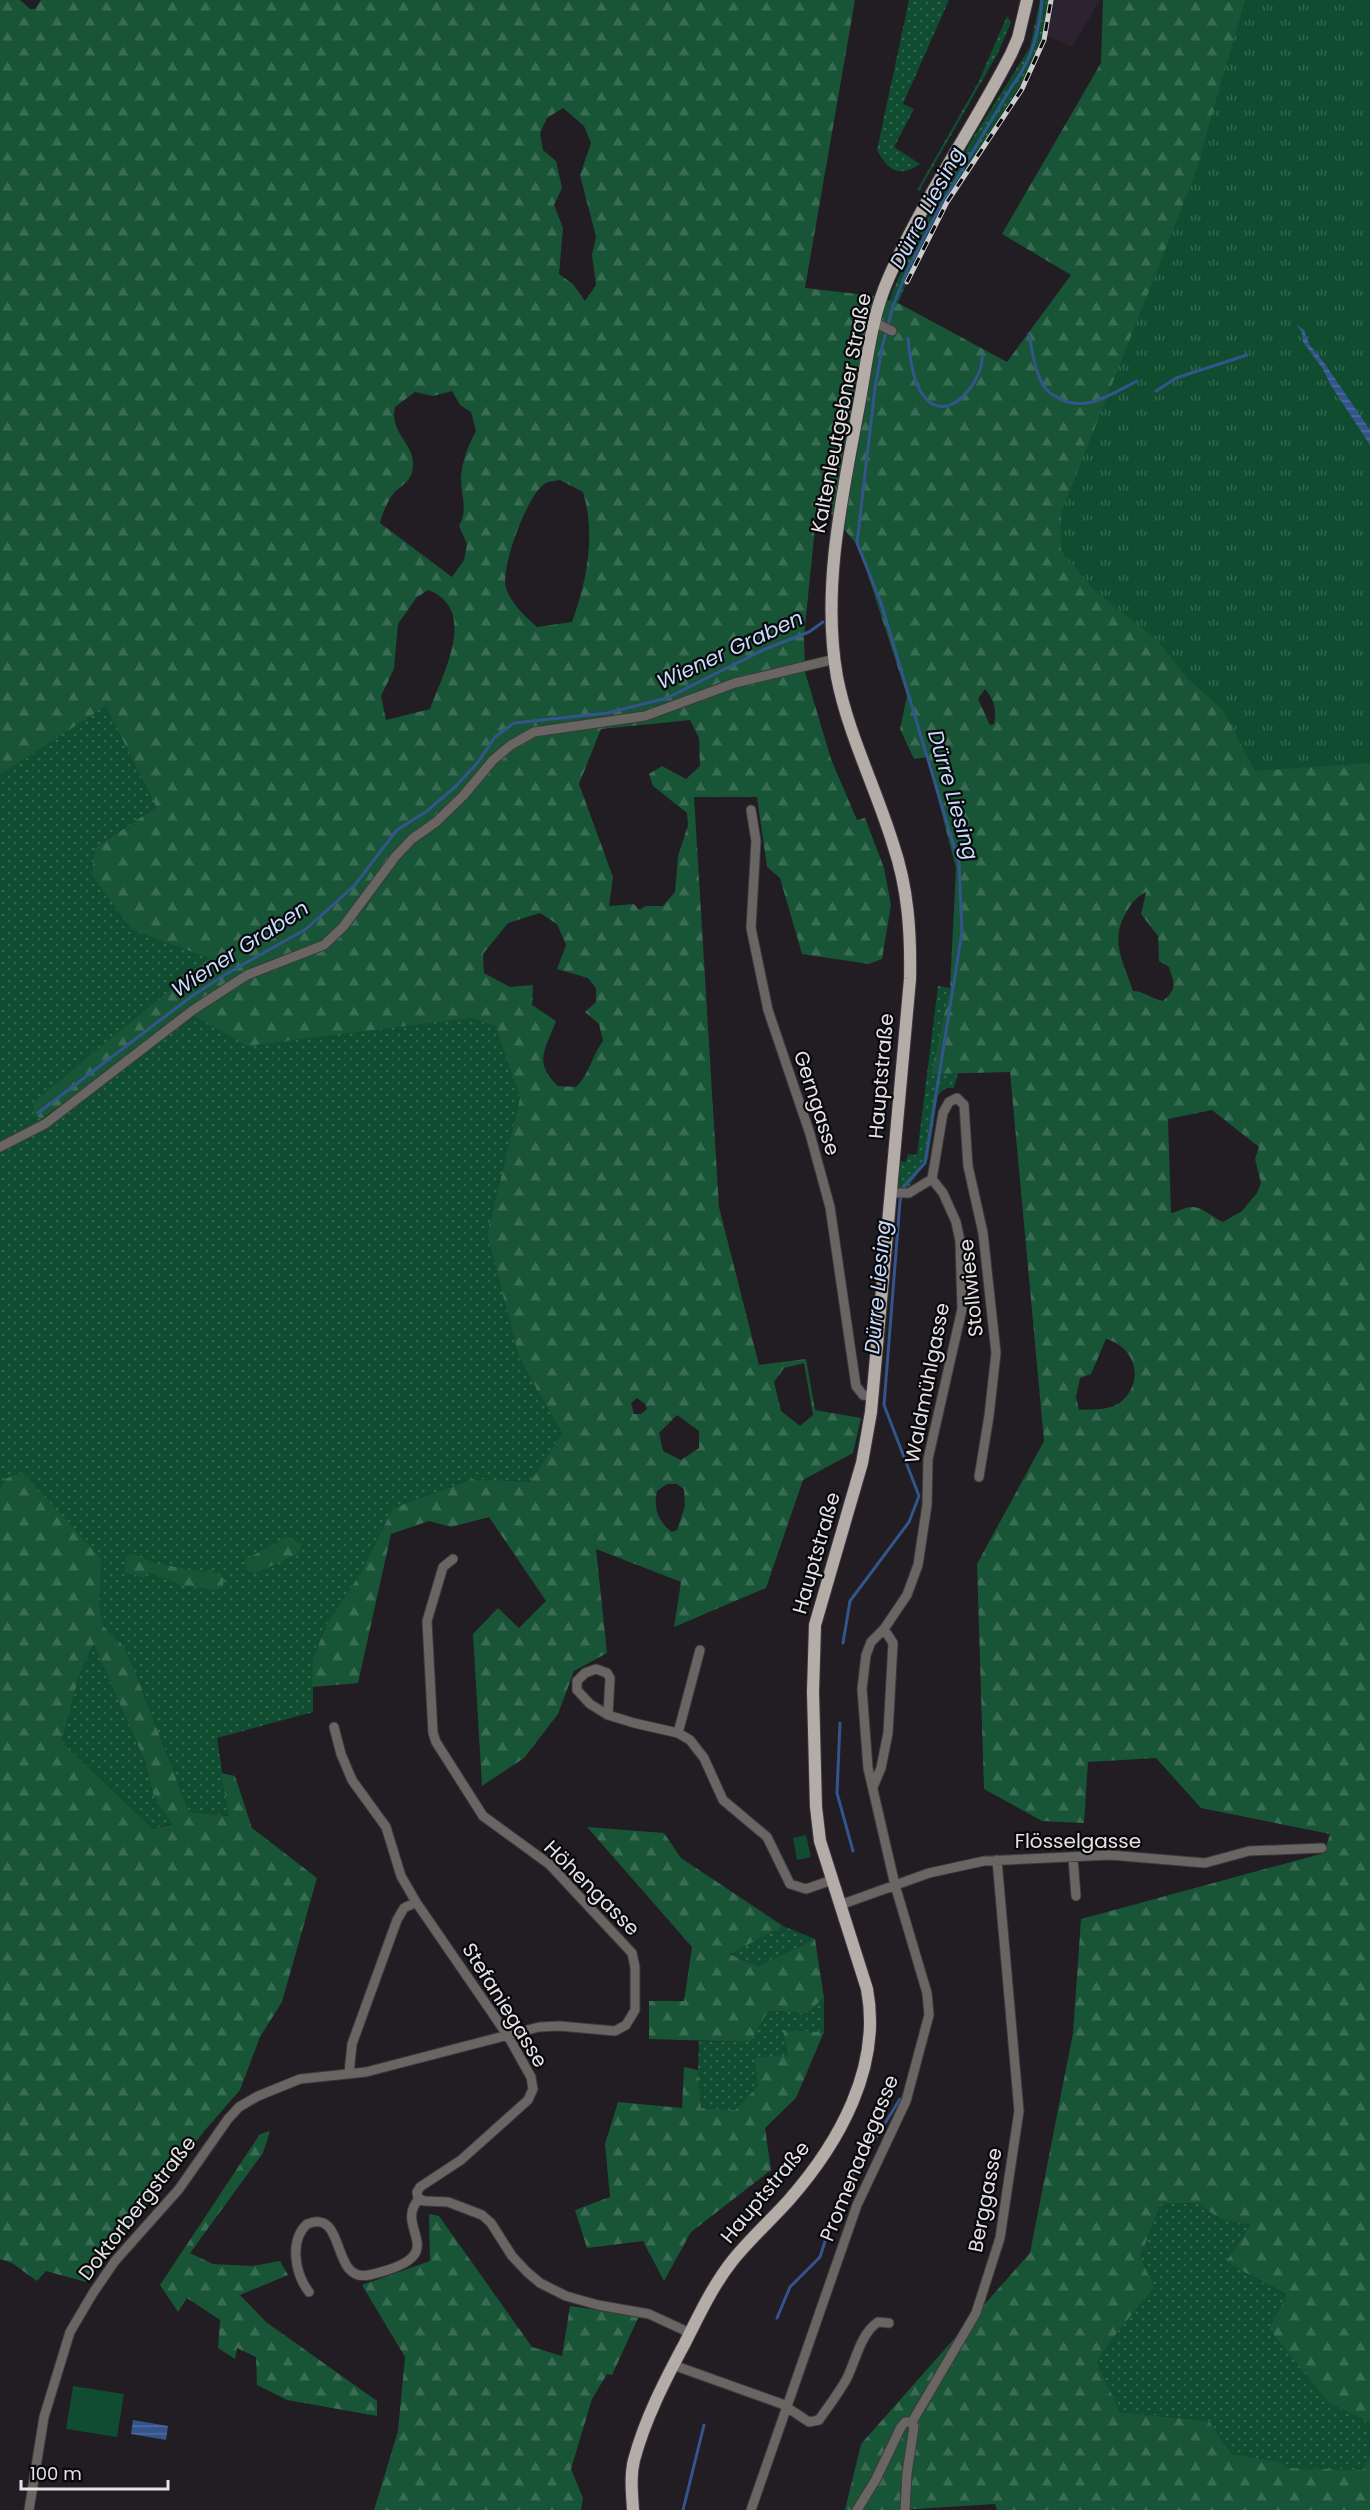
<svg xmlns="http://www.w3.org/2000/svg" width="1370" height="2510" font-family="Poppins,sans-serif">
<defs>
<pattern id="grass-dots" width="8" height="8" patternUnits="userSpaceOnUse" patternTransform="scale(1.5)"><rect width="8" height="8" fill="#104c30"/><path d="M2 2h.1M6 6h.1" fill="none" stroke="#33664e" stroke-width="1.8" stroke-linecap="round"/></pattern>
<pattern id="forest-firs" width="22" height="20" patternUnits="userSpaceOnUse" patternTransform="scale(1.5)"><rect width="22" height="20" fill="#185436"/><path d="M5 1l3.5 6h-7zM16 11l3.5 6h-7z" fill="#3a6c53"/></pattern>
<pattern id="park-tufts" width="24" height="20" patternUnits="userSpaceOnUse" patternTransform="scale(1.5)"><rect width="24" height="20" fill="#104c30"/><path d="M3 7l-1-3M5 7V3M7 7l1-3M15 17l-1-3M17 17v-4M19 17l1-3" fill="none" stroke="#33664e"/></pattern>
<pattern id="water-rules" width="6" height="5" patternUnits="userSpaceOnUse" patternTransform="scale(1.5)"><rect width="6" height="5" fill="#33558c"/><path d="M0 2.5h6" fill="none" stroke="#516d9c"/></pattern>
</defs>
<rect width="100%" height="100%" fill="#211d23"/>
<!-- built -->
<path fill="#2b2430" d="M1048,0H1100L1072,47L1043,34Z"/>
<!-- grass -->
<path fill="url(#grass-dots)" d="M909,0H949L903,104L914,109L894,147L920,164C899,178 888,171 877,150Z
M1040,0H1048L1043,34L1028,73L931,226L892,317L885,318L892,292L916,240L971,141L1030,47Z
M1007,16L1011,22L998,53L919,191L917,190L978,83Z
M106,705L156,807L95,848L132,930L210,958L33,1102L44,1118L188,1012L469,1018L495,1026L520,1098L487,1234L519,1358L562,1433L530,1482L473,1479L393,1508L360,1574L328,1622L313,1656V1712L217,1738L229,1816L189,1812L131,1661L121,1643L104,1627L99,1606L98,1586L5,1479L0,1490V775Z
M938,986L950,988L931,1074L958,1073L954,1088H946L938,1095L928,1159L907,1189H896L900,1161L906,1162L908,1154L917,1155Z
M95,1643L145,1761L153,1794L173,1823L153,1829L62,1742L79,1676Z
M783,1926L815,1939L758,1966L729,1953Z
M824,1998V2032L784,2030L789,2055L735,2110L701,2108L698,2070L699,2041L749,2042L768,2011L807,2013Z
M1197,2203L1222,2220L1250,2225L1226,2262L1288,2296L1329,2403L1370,2423V2455L1364,2470L1289,2468L1281,2462L1232,2454L1209,2421L1120,2412L1097,2362L1119,2330L1140,2257L1161,2204Z"/>
<!-- forest -->
<path fill="url(#forest-firs)" fill-rule="evenodd" d="M0,0H20L30,9H35L41,0H855L805,288L875,296L900,304L1007,362L1071,275L1002,234L1101,63L1103,0H1292L1370,717V2423L1329,2403L1269,2329L1287,2295L1226,2262L1250,2225L1222,2220L1197,2203L1161,2204L1140,2257L1154,2287L1119,2330L1097,2362L1120,2412L1209,2421L1232,2454L1281,2462L1289,2468L1363,2470L1370,2455V2510H997L995,2504L899,2510H845L861,2444L1030,2253L1073,2033L1081,1919L1324,1853L1330,1834L1201,1808L1156,1758L1088,1762L1084,1823L1042,1821L984,1789L977,1564L1044,1441L1010,1072L931,1074L950,988L956,868L927,757L914,759L900,729L907,696L859,547L818,498L804,636L805,672L831,759L857,820L865,818L884,868L891,905L882,959L869,964L802,954L780,878L767,867L757,797H694L719,1207L759,1365L806,1359L815,1410L861,1418L853,1453L803,1480L766,1588L674,1627L681,1582L596,1549L607,1653L574,1671L558,1714L524,1758L482,1786L473,1634L498,1608L519,1628L546,1601L489,1517L451,1527L429,1521L391,1534L358,1683L312,1687L313,1657L328,1622L360,1574L393,1508L473,1479L530,1482L562,1433L519,1358L487,1234L520,1098L495,1026L469,1018L247,1046L188,1012L43,1118L35,1116L33,1102L209,958L132,930L92,875L95,848L156,807L106,706L0,775ZM563,108L584,126L591,143L580,175L596,237L592,255L596,285L585,301L573,284L559,274L563,228L554,205L562,188L556,161L543,150L540,133L547,118ZM452,391L460,405L471,412L476,431C468,446 463,458 461,476C460,494 469,509 459,526L467,544L464,560L452,577L380,523C383,512 387,502 394,493C405,482 413,481 413,463C413,443 389,432 395,407L415,392L433,396ZM560,480L583,492C596,535 587,580 572,622L537,627C524,615 512,605 506,588C500,568 528,492 546,483C550,481 556,481 560,480ZM428,590C479,609 443,673 430,709L386,720L381,696L394,669L398,624L416,598ZM985,689C994,700 997,709 994,724L990,725L978,699ZM690,720L699,738L700,766L686,779L662,766L649,774L653,786L687,813L688,825L678,856L675,892L663,906H646L639,910L634,904L609,906L613,877L579,784L601,729ZM1146,892L1141,914L1158,936L1159,961L1169,967C1174,984 1178,988 1163,1001C1152,999 1144,991 1133,991C1123,960 1109,941 1127,911C1132,902 1138,896 1146,892ZM540,913L557,924L566,945L557,969L588,978L596,988V1002L585,1012L599,1024L603,1041C590,1059 592,1070 576,1087L558,1086C533,1062 545,1051 556,1021L532,1005L533,985L510,987L484,973L483,954L508,923ZM1212,1110L1259,1147L1255,1159L1261,1183L1257,1193L1242,1211L1223,1222C1213,1218 1202,1206 1191,1207C1185,1207 1177,1212 1171,1213L1168,1119ZM1106,1339C1133,1346 1145,1377 1124,1399C1113,1411 1093,1409 1079,1410L1076,1397L1080,1378L1091,1374ZM804,1363L813,1415L800,1426L781,1411L774,1382L784,1368ZM637,1398L645,1404L647,1409L641,1414H634L631,1403ZM677,1415L699,1431V1448L681,1460L663,1451L659,1433ZM667,1484H677L684,1489L685,1506L677,1530L672,1532C658,1522 653,1507 657,1491Z
M22,1472L101,1558L99,1606L104,1627L121,1643L131,1661L189,1812L229,1816L221,1773L235,1776L252,1828L317,1878L282,2002L260,2037L240,2090L206,2129L86,2282L46,2271L37,2281L12,2263L0,2259V1490L5,1479ZM94,1644L145,1761L153,1794L172,1824L153,1829L62,1742L79,1676Z
M287,1537L302,1544L298,1554L255,1573L248,1571L245,1565L246,1559Z
M132,1554L155,1563L202,1572L210,1570L224,1578L223,1587C209,1594 196,1584 181,1586C176,1582 154,1573 148,1573L144,1578L125,1572L126,1557Z
M587,1827L664,1833L681,1858L783,1926L730,1954L758,1966L815,1939L824,1998L807,2013L768,2011L750,2042L649,2039V2001H684L692,1947Z
M783,2030L824,2032L796,2098L765,2128L771,2170L691,2232L664,2281L643,2241L587,2248L575,2210L610,2197L605,2144L618,2102L682,2108L684,2067L698,2070L701,2108L735,2110L758,2086L755,2058L788,2055Z
M270,2131L263,2153L190,2253L213,2264L252,2266L280,2261L288,2275L240,2295L266,2322L377,2401V2416L287,2400L257,2385L256,2357L237,2348L235,2359L218,2348L220,2320L187,2298L178,2312L160,2285L260,2134Z
M429,2214L439,2216L532,2347L562,2356L570,2306L639,2316L612,2375L607,2374L592,2399L571,2469L583,2498L581,2510H374L398,2431L405,2357L362,2285L430,2261Z"/>
<!-- park -->
<path fill="url(#park-tufts)" d="M1245,0H1370V763L1255,771L1222,709L1188,679L1157,640L1094,590L1061,551V513L1194,177Z"/>
<!-- garden -->
<path fill="#104c30" d="M806,1835L811,1857L797,1860L793,1838Z
M73,2386L124,2394L117,2437L66,2429Z"/>
<!-- water -->
<path fill="url(#water-rules)" d="M1297,325L1304,330L1309,344L1325,364L1370,430V445L1330,384L1323,369L1303,342L1302,333Z
M133,2420L168,2426L166,2440L131,2434Z"/>
<g fill="none" stroke-linecap="round" stroke-linejoin="round">
<!-- stream -->
<path stroke="#33558c" stroke-width="3" d="M1029,334C1032,350 1034,368 1042,383C1044,389 1050,393 1055,396C1083,415 1111,394 1137,381
M908,338C910,358 913,391 931,403C954,419 984,377 982,356
M1156,391L1176,378L1247,355
M38,1113L192,996L226,974L306,929L354,886L397,830L427,811L456,786L478,762L495,737L514,723L607,713L667,698L765,649L809,632L823,622
M843,1643L850,1601L909,1522L919,1496L884,1405L900,1201L904,1186L925,1163L962,932L959,863L881,603L857,543L875,388L882,348L893,306L907,271L939,208L1012,86C1032,60 1039,32 1042,0
M840,1723L837,1793L853,1851
M777,2318L790,2287L820,2257L839,2197L900,2099
M683,2510L704,2425"/>
<!-- minor casing -->
<g stroke="#3d393e" stroke-width="11">
<path id="minor" d="M874,322L892,331
M751,810L756,841L751,928L768,1010L810,1134L830,1207L856,1386L863,1395L873,1397
M0,1147L45,1124L193,1010L247,975L324,945L343,927L395,857L412,839L436,822L463,796L493,760L511,745L534,732L645,716L735,683L835,659
M890,1193H909L932,1179
M608,1715L590,1704L577,1690V1681L585,1673L596,1669L607,1673L610,1678L608,1715L634,1723L678,1733L690,1740L704,1758L723,1800L767,1837L790,1884L806,1889L832,1880
M334,1727L341,1754L352,1780L386,1827L401,1876L416,1902L508,2036L531,2077L533,2089L528,2100L461,2160L420,2187L417,2192L418,2198L424,2201L448,2202L482,2215L491,2223L512,2256L527,2272L540,2283L566,2296L598,2305L649,2314L690,2333
M678,1733L700,1650
M873,1787L881,1768L888,1733L893,1643L884,1629
M1073,1858L1076,1896
M840,1905L929,1873L984,1861L1110,1855L1205,1863L1249,1851L1322,1848
M349,2074L352,2044L397,1920L404,1908L416,1902
M309,2292C295,2274 289,2241 307,2224C347,2208 330,2283 369,2275C458,2255 391,2229 419,2199
M673,2365L782,2404L809,2422L819,2420C828,2407 838,2394 846,2380C856,2361 860,2334 878,2322L889,2323
M29,2510L44,2417L70,2332L93,2293L115,2261L179,2189L228,2119L239,2107L258,2096L300,2079L366,2072L539,2027L559,2026L615,2031L626,2025L635,2010V1967L632,1953L549,1864L483,1816L436,1742L433,1733L427,1621L443,1567L453,1559
M751,2510L857,2205L906,2101L929,2015L927,1993L895,1885L868,1768L862,1689L866,1655L871,1642L884,1629L907,1595L918,1565L927,1505L928,1459L962,1309L960,1241L956,1222L943,1193L932,1179L943,1113L949,1102L957,1098L964,1105L968,1166L983,1233L996,1353L989,1416L979,1477
M857,2510L876,2479L901,2427L905,2422H912L976,2313L1000,2238L1019,2111L997,1860
M905,2510L907,2473L914,2427L912,2422"/>
</g>
<!-- major casing -->
<g stroke="#3d393e" stroke-width="14">
<path id="major" d="M633,2510C632,2493 630,2476 634,2460C645,2419 665,2380 685,2343C699,2315 713,2285 733,2260C750,2239 771,2220 789,2200C839,2143 882,2067 867,1989L820,1841L816,1807L813,1692L815,1625L862,1463L871,1412L910,979C911,932 908,888 893,844C876,788 848,734 837,677C821,587 843,493 859,405C867,362 871,317 889,277C923,199 972,130 1011,54L1018,38L1027,0"/>
</g>
<!-- minor -->
<use href="#minor" stroke="#686562" stroke-width="9"/>
<!-- major -->
<use href="#major" stroke="#b4ada7" stroke-width="12"/>
<!-- rail casing -->
<g stroke="#cecbcf" stroke-width="5">
<path id="rail" d="M907,282L947,202L1022,89L1044,40L1051,0"/>
</g>
<!-- rail -->
<use href="#rail" stroke="#09080a" stroke-width="3" stroke-dasharray="9" stroke-linecap="butt"/>
</g>
<g text-anchor="middle" stroke-width="4.5" stroke-linejoin="round" paint-order="stroke">
<!-- street labels -->
<g font-size="20" fill="#e6e3e7" stroke="#09080a">
<text transform="translate(841 413) rotate(-79)" y="7">Kaltenleutgebner Straße</text>
<text transform="translate(881 1076) rotate(-85)" y="7">Hauptstraße</text>
<text transform="translate(817 1103) rotate(72)" y="7">Gerngasse</text>
<text transform="translate(971 1288) rotate(-96)" y="7">Stollwiese</text>
<text transform="translate(927 1383) rotate(-79)" y="7">Waldmühlgasse</text>
<text transform="translate(816 1553) rotate(-74)" y="7">Hauptstraße</text>
<text x="1078" y="1848">Flösselgasse</text>
<text transform="translate(592 1888) rotate(45)" y="7">Höhengasse</text>
<text transform="translate(505 2005) rotate(58)" y="7">Stefaniegasse</text>
<text transform="translate(859 2158) rotate(-68)" y="7">Promenadegasse</text>
<text transform="translate(765 2192) rotate(-50)" y="7">Hauptstraße</text>
<text transform="translate(985 2200) rotate(-79)" y="7">Berggasse</text>
<text transform="translate(137 2208) rotate(-52)" y="7">Doktorbergstraße</text>
</g>
<!-- water labels -->
<g font-size="21" font-style="italic" fill="#c7dcfe" stroke="#09080a">
<text transform="translate(927 208) rotate(-62)" y="7">Dürre Liesing</text>
<text transform="translate(730 650) rotate(-25)" y="7">Wiener Graben</text>
<text transform="translate(953 795) rotate(74)" y="7">Dürre Liesing</text>
<text transform="translate(240 949) rotate(-33)" y="7">Wiener Graben</text>
<text transform="translate(878 1287) rotate(-85)" y="7">Dürre Liesing</text>
</g>
</g>
<!-- scale -->
<path d="M21 2480v9h147v-9" fill="none" stroke="#e6e3e7" stroke-width="3"/>
<text x="30" y="2480" font-size="18" fill="#e6e3e7" stroke="#09080a" stroke-width="4.5" paint-order="stroke">100 m</text>
</svg>
